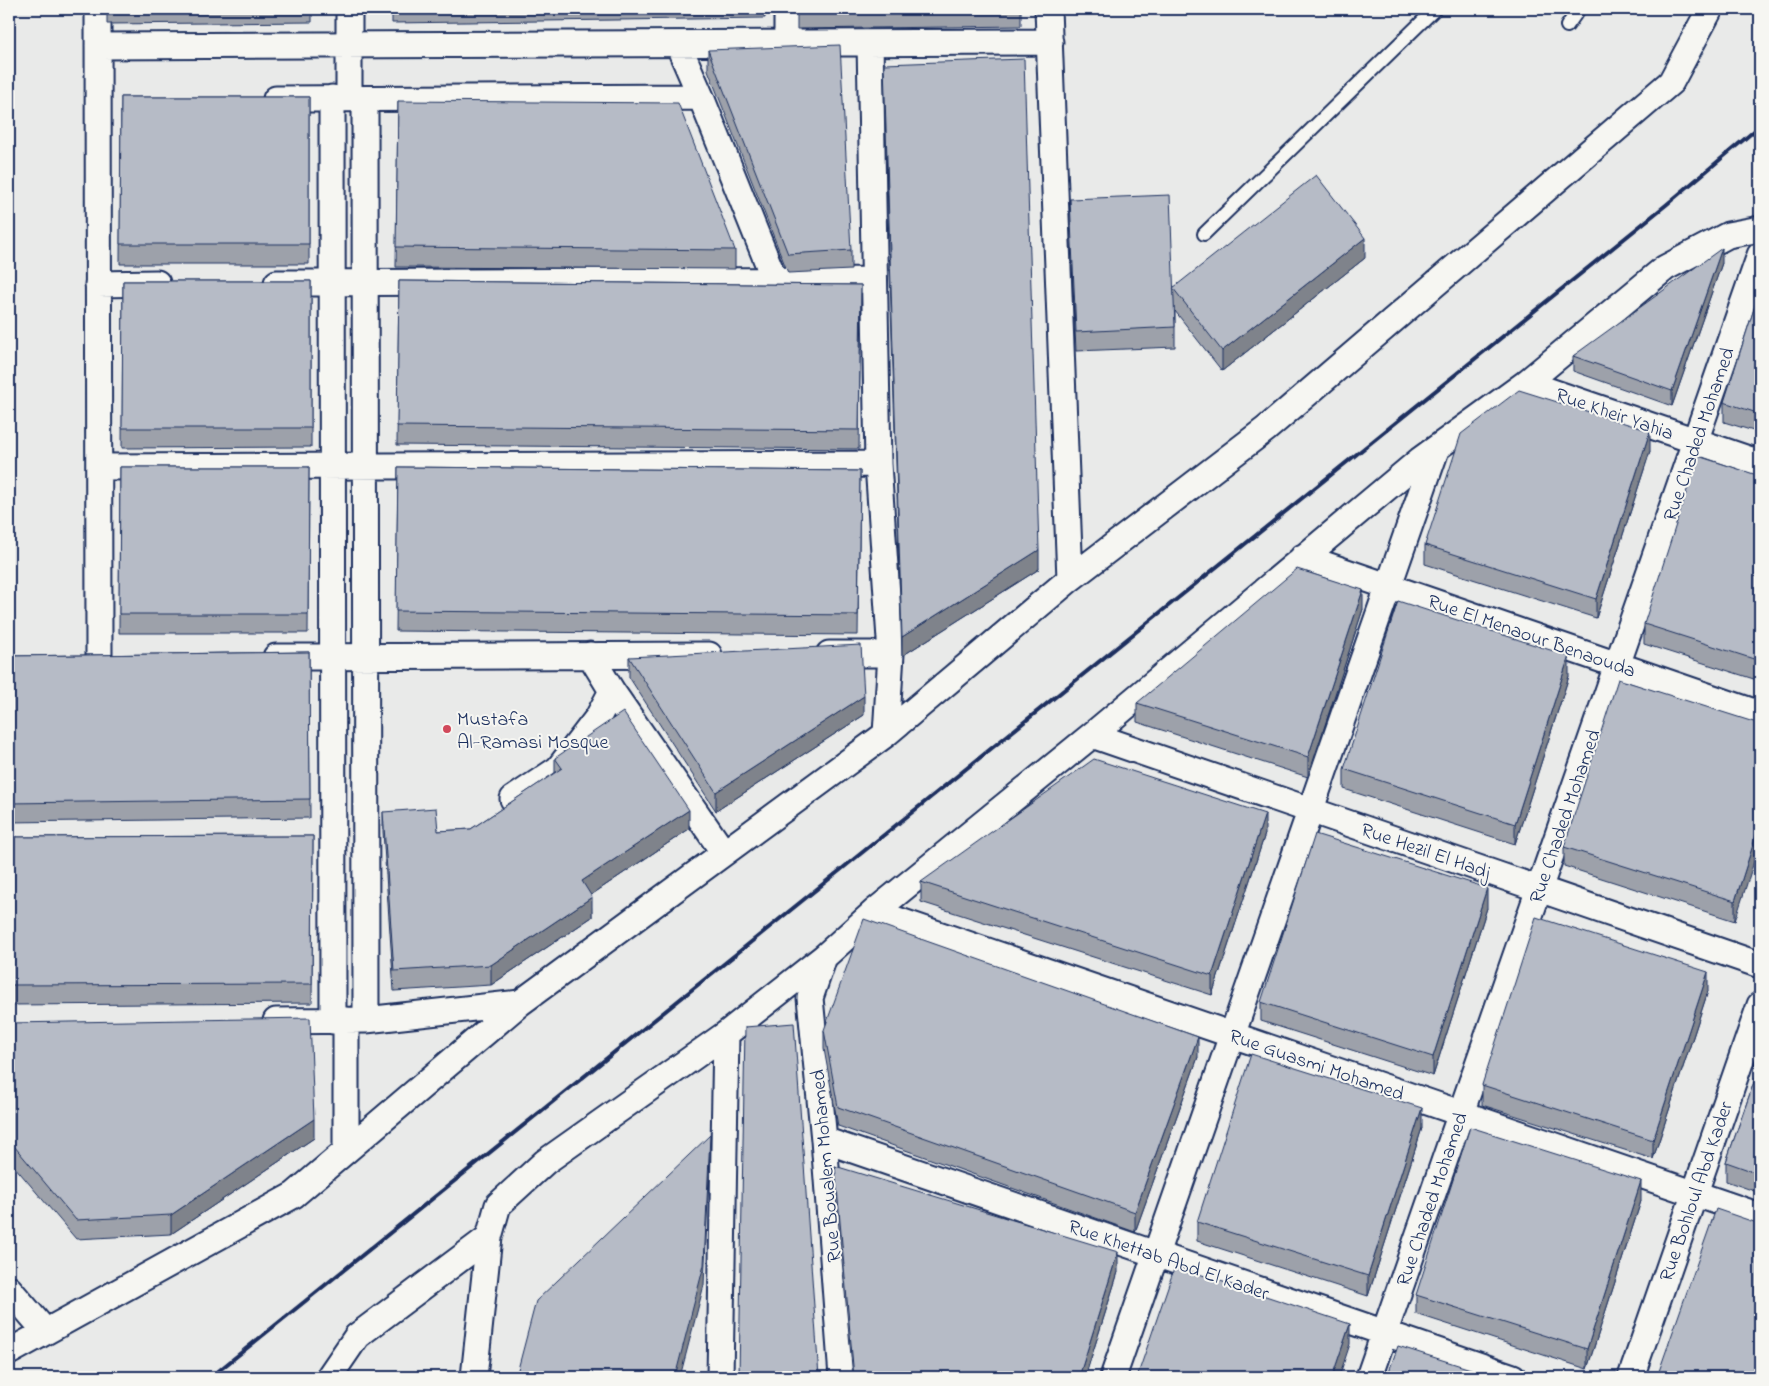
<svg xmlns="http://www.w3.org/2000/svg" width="1769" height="1386" font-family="'Indie Flower',sans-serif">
<rect width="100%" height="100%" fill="#e9eae9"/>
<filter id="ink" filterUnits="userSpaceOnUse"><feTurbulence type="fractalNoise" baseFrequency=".02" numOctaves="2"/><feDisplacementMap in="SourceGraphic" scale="10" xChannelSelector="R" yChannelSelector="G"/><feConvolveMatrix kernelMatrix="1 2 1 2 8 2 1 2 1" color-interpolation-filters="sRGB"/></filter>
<g filter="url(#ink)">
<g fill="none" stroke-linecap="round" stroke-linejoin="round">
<!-- lane casing -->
<g stroke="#1b2f5e" stroke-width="16">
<path id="lane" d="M1567,26L1579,9
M1204,234L1435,9"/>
</g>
<!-- street casing -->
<g stroke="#1b2f5e" stroke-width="29">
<path id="street" d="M98,9L99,658
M1048,9L1070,579
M787,43V9
M870,43L878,464L891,654L886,734
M678,44L701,97L775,281
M98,46L1050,42
M332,98L333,1021
M349,98V9
M276,99L701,97
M365,99L366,1020
M277,283L874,280
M98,284L157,283
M1526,383L1760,463
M99,467L878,464
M1303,557L1760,714
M829,654H891
M590,655L612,691L724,853
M276,657L709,655
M1092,735L1760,965
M513,799L558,769L598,717L612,691
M874,912L1760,1216
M824,957L810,998L824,1140L842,1377
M346,1020V1150
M276,1021L366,1020L520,1003
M824,1140L1513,1377
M9,1289L45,1331
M9,1352L294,1195L520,1003L886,734L1070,579L1266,429L1671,82L1710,9
M329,1377L357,1336L489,1237
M474,1377L489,1237L498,1205L545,1162L726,1034L824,957L874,912L1092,735L1420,460L1526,383L1665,268L1728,235L1760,229
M720,1377L726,1034
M1113,1377L1436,450
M1369,1377L1760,255
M1631,1377L1760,1005"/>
</g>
<!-- lane -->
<use href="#lane" stroke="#f6f6f2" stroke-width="12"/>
<!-- street -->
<use href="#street" stroke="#f6f6f2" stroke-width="25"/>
<!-- rail -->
<path stroke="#1b2f5e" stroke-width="4" d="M211,1377L1666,205L1760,126"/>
</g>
<!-- wall -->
<path fill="#9da1aa" stroke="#1b2f5e" d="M107,9H312V22L107,24Z
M392,9H765V18L392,23Z
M797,9H1021V26L797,29Z
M708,50L851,250V270L788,273L708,70Z
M884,64L1039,569L902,656L884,84Z
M121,97H309V264H120Z
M398,101L735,250V269L396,267Z
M1070,199L1174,287L1365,258L1222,371L1175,311V347L1076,351L1070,219Z
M1722,263L1672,406L1573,371V356Z
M123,281H311V447L122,448Z
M399,281L861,285L859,449L397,445Z
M1760,290V433L1724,422V402Z
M1650,451L1596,618L1425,564V545Z
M120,467H309L308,633H119Z
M398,467L860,471L858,635L396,631Z
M1760,476V681L1644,644V624Z
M1363,609L1308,777L1137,722V703Z
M309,652L310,818L9,822V656Z
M629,657L864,715L716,811L629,677Z
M1569,676L1515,844L1344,789V769Z
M1760,724L1735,921L1564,866V847Z
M555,758L689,829L591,895L592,917L491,985L394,991L383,832V812L438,831L471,829L555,773Z
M1265,834L1212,995L921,902V882Z
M313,836L312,1003L9,1005V837Z
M1487,908L1433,1076L1261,1021V1002Z
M1708,991L1653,1159L1482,1105V1085Z
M9,1023L314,1138L171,1234L76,1239L9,1160Z
M824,1030L1198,1057L1135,1232L838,1126L824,1049Z
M1760,1065V1193L1726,1181V1162Z
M1422,1128L1368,1296L1197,1241V1222Z
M835,1166L1118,1272L1085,1377H853L835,1186Z
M1641,1201L1587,1369L1416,1314V1295Z"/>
<!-- shaded-wall -->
<path fill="#7f838b" stroke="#1b2f5e" d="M1365,238V258L1222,371V351Z
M1722,248V263L1672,406V391Z
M1650,431V451L1596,618V599Z
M1039,550V569L902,656V637Z
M1363,590V609L1308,777V757Z
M1569,656V676L1515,844V824Z
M864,696V715L716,811V792Z
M689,810V829L582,901V881Z
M1265,814V834L1212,995V976Z
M1760,823V843L1735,921V901Z
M1487,888V908L1433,1076V1057Z
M592,897V917L491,985V965Z
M1708,972V991L1653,1159V1140Z
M1198,1037V1057L1135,1232V1212Z
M1422,1108V1128L1368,1296V1276Z
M314,1119V1138L171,1234V1215Z
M710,1135V1155L704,1285L680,1377H675Z
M1641,1181V1201L1587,1369V1349Z
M1118,1252V1272L1085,1377H1079Z
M1350,1324V1344L1339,1377H1332Z"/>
<!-- building -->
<path fill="#b6bbc6" stroke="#1b2f5e" d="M840,45L851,250L788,254L708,50Z
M1024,59L1039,550L902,637L884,64Z
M121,97H309V244H120Z
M398,101L678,103L735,250L396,247Z
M1316,175L1365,238L1222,351L1173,288Z
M1170,195L1175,327L1076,332L1070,199Z
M1722,248L1672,391L1573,356Z
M123,281H311V428H122Z
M399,281L861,285L859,430L397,426Z
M1760,290V414L1724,402Z
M1519,390L1650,431L1596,599L1425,545L1461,434Z
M1698,456L1760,476V661L1644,624Z
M120,467H309L308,614H119Z
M398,467L860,471L858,615L396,611Z
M1297,569L1363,590L1308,757L1137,703Z
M1398,601L1569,656L1515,824L1344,769Z
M861,645L864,696L716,792L629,657Z
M309,652L310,799L9,803V656Z
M1618,679L1760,724V823L1735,901L1564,847Z
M623,712L689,810L582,881L592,897L491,965L394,971L383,812L436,808L438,831L471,829L562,768L555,758Z
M1094,759L1265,814L1212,976L921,882Z
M1315,834L1487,888L1433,1057L1261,1002Z
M313,836L312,984L9,985V837Z
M1536,917L1708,972L1653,1140L1482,1085Z
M864,919L1198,1037L1135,1212L838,1107L824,1030Z
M310,1018L314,1119L171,1215L76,1220L9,1140V1023Z
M794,1023L819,1377H739L745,1027Z
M1251,1054L1422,1108L1368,1276L1197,1222Z
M1760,1065V1174L1726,1162Z
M1470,1127L1641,1181L1587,1349L1416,1295Z
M710,1135L704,1265L675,1377H516L536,1301Z
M835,1166L1118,1252L1079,1377H854Z
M1716,1209L1760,1224V1377H1657Z
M1175,1266L1350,1324L1332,1377H1137Z
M1398,1346L1496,1377H1387Z"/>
</g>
<!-- markers -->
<circle fill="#d1495b" stroke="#f6f6f2" stroke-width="2" cx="447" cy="729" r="5"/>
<g text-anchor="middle" stroke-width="4" stroke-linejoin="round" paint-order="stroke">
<!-- street labels -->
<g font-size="20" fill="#1b2f5e" stroke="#f6f6f2">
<text transform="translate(1615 413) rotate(19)" y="7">Rue Kheir Yahia</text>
<text transform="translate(1698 434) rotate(-71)" y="7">Rue Chaded Mohamed</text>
<text transform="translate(1532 635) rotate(19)" y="7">Rue El Menaour Benaouda</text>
<text transform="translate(1564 816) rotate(-71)" y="7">Rue Chaded Mohamed</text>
<text transform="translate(1426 850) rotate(19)" y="7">Rue Hezil El Hadj</text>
<text transform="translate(1317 1064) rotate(19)" y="7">Rue Guasmi Mohamed</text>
<text transform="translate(825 1166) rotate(-95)" y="7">Rue Boualem Mohamed</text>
<text transform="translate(1695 1191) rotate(-71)" y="7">Rue Bohloul Abd Kader</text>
<text transform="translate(1431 1199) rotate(-71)" y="7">Rue Chaded Mohamed</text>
<text transform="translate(1169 1259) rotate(19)" y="7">Rue Khettab Abd El Kader</text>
</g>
<!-- poi labels -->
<g font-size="20" fill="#1b2f5e" stroke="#f6f6f2" text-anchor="start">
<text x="457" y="725">Mustafa<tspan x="457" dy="23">Al-Ramasi Mosque</tspan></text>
</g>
</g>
<!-- margin -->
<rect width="1769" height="1386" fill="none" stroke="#f6f6f2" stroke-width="30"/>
<rect x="15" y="15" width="1739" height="1356" fill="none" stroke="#1b2f5e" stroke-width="2" filter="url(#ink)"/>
</svg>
